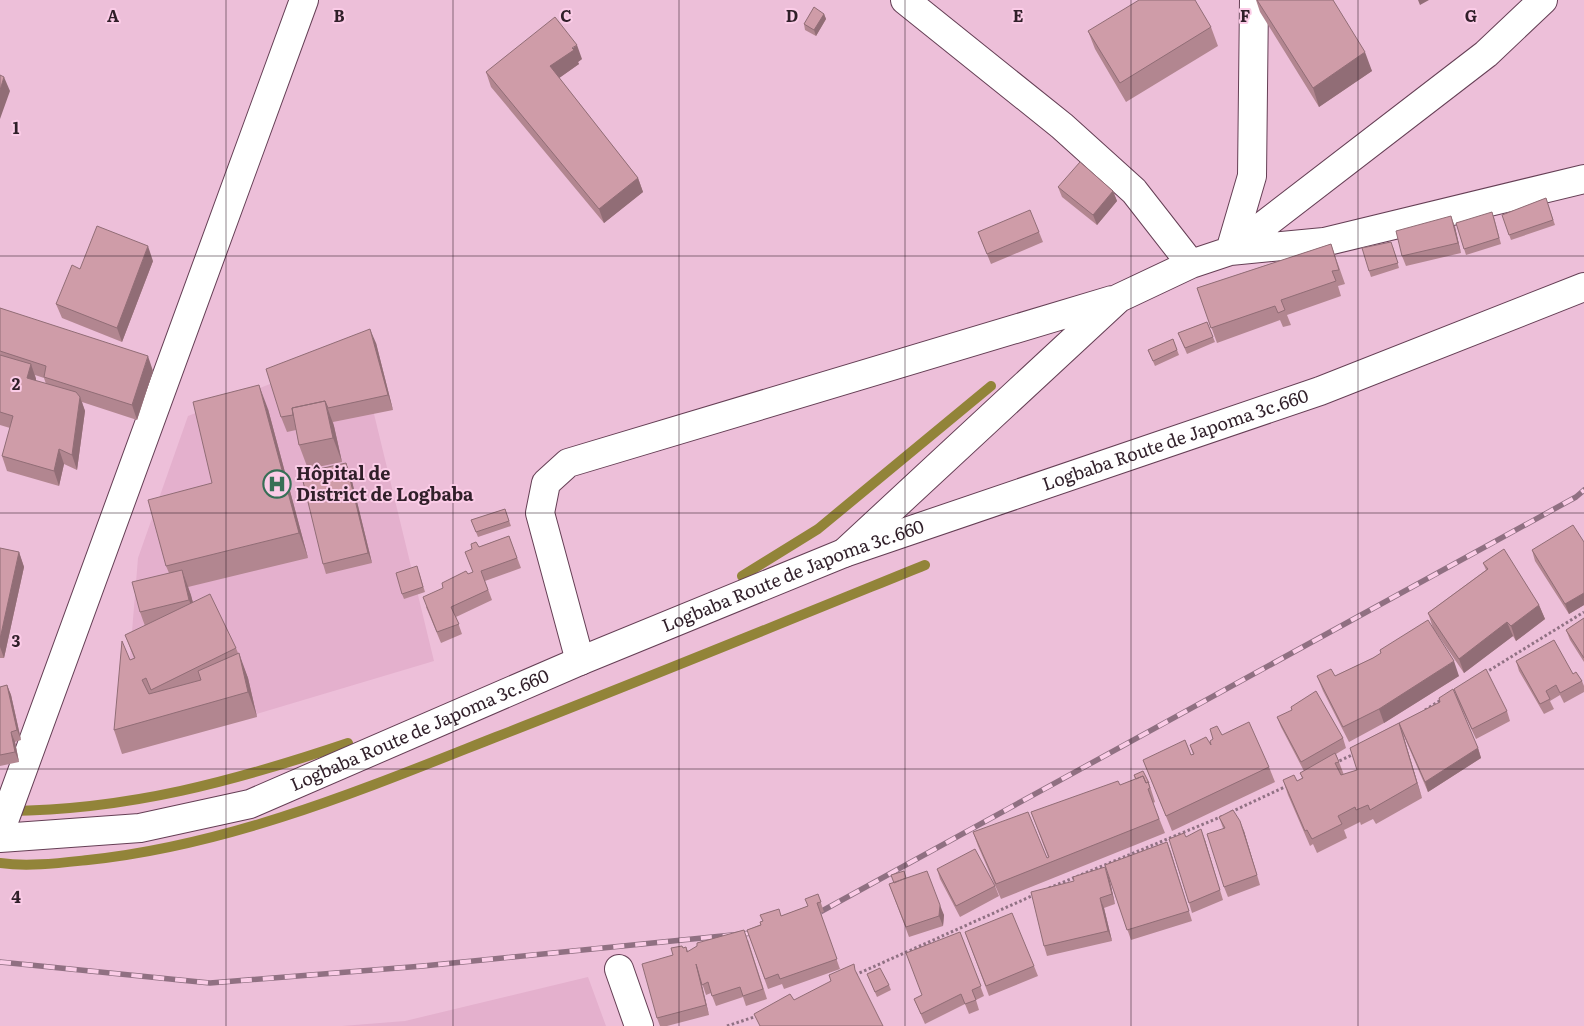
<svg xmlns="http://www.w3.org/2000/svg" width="1584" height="1026" font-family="Literata,serif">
<rect width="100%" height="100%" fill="#edbfd9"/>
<!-- built -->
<path fill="#e4b0cd" d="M376,343L374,414L434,661L122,754L138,558L188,416Z
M588,977L606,1026H342L405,1021Z"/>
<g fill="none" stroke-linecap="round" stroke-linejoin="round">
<!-- stream -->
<path stroke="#928439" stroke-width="10" d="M742,576L818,529L991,386
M8,811C129,810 235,781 348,743
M0,863C28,867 60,863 88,860C231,845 364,789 496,737C640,681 782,623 925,565"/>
<!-- street casing -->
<g stroke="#653f55" stroke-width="30">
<path id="street" d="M905,0L1062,126L1134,191L1191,264
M1254,0L1252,176L1230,251L1324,242L1584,179
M844,553L1119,298L1191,264L1230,251L1486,54L1543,0
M580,661L540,513L546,483L568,463L1112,300
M0,832L304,0
M619,969L639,1026"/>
</g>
<!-- primary casing -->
<g stroke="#653f55" stroke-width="30">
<g id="primary">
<path id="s1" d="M0,838L140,828L250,804L580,661L844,553L1320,391L1584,287"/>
</g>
</g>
<!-- path -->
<path stroke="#907183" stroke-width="3" stroke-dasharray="2.5 2.5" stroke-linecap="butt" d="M1485,673L1584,612
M1425,710L1441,700
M1335,763L1354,754
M1231,812L1289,785
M1049,888L1223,816
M855,975L1034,895
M727,1026L757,1016"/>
<!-- street -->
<use href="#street" stroke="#fff" stroke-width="28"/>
<!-- primary -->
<use href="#primary" stroke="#fff" stroke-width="28"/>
<!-- rail casing -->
<g stroke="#907082" stroke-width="5.5">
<path id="rail" d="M811,917L1576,497L1584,490
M0,962L210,983L423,966L762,932"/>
</g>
<!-- rail -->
<use href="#rail" stroke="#fbcce7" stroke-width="4" stroke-dasharray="11" stroke-linecap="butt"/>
</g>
<!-- wall -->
<path fill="#b28690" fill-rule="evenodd" d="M1256,0H1333L1372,71L1319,107L1260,12Z
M824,14L826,19L816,36L805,30L804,24Z
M1211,27L1218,46L1126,102L1095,49L1088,31Z
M582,59L578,62L579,64L559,78L638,178L643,192L604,223L491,87L486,72Z
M1058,187L1113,191L1117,201L1097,225L1062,197Z
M1546,198L1555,225L1511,240L1502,215Z
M1494,217L1501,244L1466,255L1456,223Z
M1455,227L1461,253L1406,266L1402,256Z
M978,232H1039L1043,242L991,264Z
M1331,244L1345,284L1338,286L1341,296L1287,315L1291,325L1283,327L1280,320L1217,343L1197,288Z
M1393,247L1399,268L1371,277L1369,271Z
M153,261L122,342L62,318L56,304L80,269Z
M0,308L153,371L137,420L82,402L85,411L77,470L64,464L59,486L7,471L2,456L10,428L0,425ZM35,375L44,378L46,384L36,381V379Z
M1207,322L1215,342L1187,354L1178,333Z
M1173,339L1179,355L1155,366L1148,350Z
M376,343L393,410L333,422L342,462L308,469L299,445L296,430L287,432L281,417Z
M268,409L308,558L188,587L193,602L236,648L248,678L257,717L122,754L114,730L130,660L134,658L125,635L145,626L140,612L169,573L166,566L212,483Z
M346,463L350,473L372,563L326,574L323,564Z
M505,509L511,526L478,537L471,520Z
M509,536L521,568L485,581L492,600L456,617L462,634L441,643L426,607L443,588L473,572L479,547Z
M1584,542V605L1569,614L1535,561L1532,550Z
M0,548L19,552L24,567L4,658H0Z
M1483,563L1539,605L1545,619L1516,641L1513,636L1464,673L1433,628L1428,613L1486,570Z
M419,572L425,592L404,599L402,594Z
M1584,618V662L1570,640L1566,630Z
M1380,650L1459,676L1384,723L1349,742L1323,691L1317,676H1335L1381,654Z
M1516,661L1573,674L1582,681L1584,686V692L1564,703L1560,695L1550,701L1554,709L1544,714L1519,671Z
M7,685L11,695L21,740L15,742L19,762L0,766V687Z
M1454,689L1507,711L1510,721L1476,739L1457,699Z
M1440,702L1478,748L1481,758L1428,792L1403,734L1422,798L1376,824L1373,819L1361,825L1360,822L1344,830L1347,838L1317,853L1313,844L1310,846L1288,795L1283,780L1297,781L1302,778L1300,773L1304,771L1281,727L1277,717L1343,738L1346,748L1336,754L1344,775L1357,770L1350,748Z
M1222,735L1269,767L1275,782L1172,831L1143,760L1191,755L1193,754L1190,745L1211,744Z
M1134,775L1149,783L1155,802L1153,803L1165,833L1001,899L978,846L973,832L1047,858L1048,857L1031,812L1120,785L1135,779Z
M1219,817L1244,831L1260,885L1228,897L1224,887L1223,828Z
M1186,837L1205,840L1223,900L1192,913L1189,903Z
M1167,842L1192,921L1131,940L1105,865Z
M937,869L995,886L999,896L960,917L940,879Z
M1109,877L1115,904L1104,908L1112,941L1047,956L1044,946L1074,881Z
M906,878L944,915L943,926L909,937L889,884Z
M818,894L824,912L820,913L840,969L784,989L782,984L768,989L747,930L781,916L808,906Z
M960,932L984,996L976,1000L979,1010L969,1014L965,1004L925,1024L914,999L922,995Z
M965,932L1034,966L1038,976L989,996Z
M748,940L767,999L746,1006L743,997L716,1006L711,993L706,995L701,980L709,1015L667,1026H660L657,1018L673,955L683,948L686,947L688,951Z
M867,974L889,985L891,990L877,997Z"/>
<!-- shaded-wall -->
<path fill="#916d76" d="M1418,0H1429L1420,5Z
M824,14L826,19L816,36L814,30Z
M577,45L582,59L578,62L579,64L555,81L550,66Z
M1365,52L1372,71L1319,107L1313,88Z
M4,77L10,91L0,119V90Z
M638,178L643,192L604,223L599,209Z
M1113,191L1117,201L1097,225L1093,215Z
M1451,216L1455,227L1461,253L1458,243Z
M148,246L153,261L122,342L117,328Z
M370,329L376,343L393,410L388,395Z
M148,356L153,371L137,420L132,405Z
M31,364L36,379L32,393L27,378Z
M259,385L268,409L308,558L299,533Z
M80,397L85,411L77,470L72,455Z
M325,401L334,426L342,462L333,438Z
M59,449L64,464L59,486L54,471Z
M346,463L350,473L372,563L368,553Z
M19,552L24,567L4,658L0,647V639Z
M182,570L191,595L198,624L189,600Z
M1584,593V605L1569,614L1565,604Z
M1539,605L1545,619L1516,641L1511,626Z
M1507,622L1513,636L1464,673L1459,659Z
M239,653L248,678L257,717L248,692Z
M1454,661L1459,676L1384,723L1379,709Z
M7,685L11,695L21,740L17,730Z
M1399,723L1404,738L1422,798L1417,783Z
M11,732L15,742L19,762L15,752Z
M1478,748L1481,758L1428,792L1425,782Z
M1240,821L1244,831L1260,885L1257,875Z
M1201,829L1205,840L1223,900L1220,890Z
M1167,842L1171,852L1192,921L1189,911Z
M1105,867L1109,877L1115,904L1112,894Z
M1100,898L1104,908L1112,941L1108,931Z
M940,905L944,915L943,926L939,916Z
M696,964L699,974L709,1015L706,1005Z"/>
<!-- building -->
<path fill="#cf9ca8" stroke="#916d76" d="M1139,0H1195L1211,27L1120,83L1088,31Z
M1257,0H1333L1365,52L1313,88Z
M814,7L824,14L814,30L804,24Z
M555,17L577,45L572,48L574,50L550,66L638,178L599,209L486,72Z
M0,75L4,77L0,90Z
M1080,162L1113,191L1093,215L1058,187Z
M1546,198L1553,220L1509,235L1502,215Z
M1030,210L1039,232L987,254L978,232Z
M1492,212L1499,238L1464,249L1456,223Z
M1451,216L1458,243L1402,256L1396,231Z
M97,226L148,246L117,328L56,304L72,265L80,269Z
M1391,242L1398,263L1369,271L1362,248Z
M1331,244L1339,270L1332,271L1336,281L1281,300L1285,310L1278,313L1275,306L1211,328L1197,288Z
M0,308L148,356L132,405L44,377L46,366L0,351Z
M1207,322L1213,337L1185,348L1178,333Z
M370,329L388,395L328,408L325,401L292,408L293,415L281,417L266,369Z
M1173,339L1177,350L1153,361L1148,350Z
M0,355L31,364L27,378L76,392L80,397L72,455L59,449L54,471L2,456L13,416L0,412Z
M259,385L299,533L166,566L148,500L212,483L193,402Z
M325,401L333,438L299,445L292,408Z
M346,463L368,553L323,564L301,473Z
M505,509L509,521L476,532L471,520Z
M1573,525L1584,542V593L1565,604L1532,550Z
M509,536L517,558L481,571L488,590L451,607L459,624L437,632L423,597L443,588L442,583L466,571L468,574L473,572L465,552L472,549L471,544L476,542L479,547Z
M0,548L19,552L0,639Z
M1504,549L1539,605L1511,626L1507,622L1459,659L1428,613L1488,569L1483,563Z
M417,566L423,587L402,594L396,573Z
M182,570L189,600L140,612L132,582Z
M210,594L236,648L151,690L146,678L142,680L149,694L201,680L198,671L239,653L248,692L114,730L122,641L130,660L135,658L125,635Z
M1584,618V658L1566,630Z
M1428,620L1454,661L1379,709L1343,727L1317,676L1331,669L1335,676L1373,658L1381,653L1380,650Z
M1554,640L1573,674L1576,672L1582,681L1560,693L1556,685L1546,691L1550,699L1540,704L1516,661Z
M1486,669L1507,711L1472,729L1454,689Z
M7,685L17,730L11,732L15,752L0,755V687Z
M1453,689L1478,748L1425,782L1399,723L1440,702L1439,698Z
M1316,691L1343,738L1301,762L1277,717L1292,710L1291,707Z
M1249,722L1269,767L1166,816L1143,760L1185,740L1191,755L1194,754L1190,745L1206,737L1211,745L1210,741L1213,739L1210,729L1217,726L1222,735Z
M1399,723L1417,783L1370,810L1368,805L1356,810L1355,807L1338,816L1342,824L1312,839L1307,830L1305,831L1283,780L1294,775L1297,781L1303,778L1300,773L1335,753L1339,762L1335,763L1341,775L1357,770L1350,748Z
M1143,771L1149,783H1148V782L1146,783L1143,776L1136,779L1134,775Z
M1143,776L1146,783L1148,782L1150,788L1148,789L1159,819L996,884L973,832L1028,812L1047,858L1049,857L1031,812L1118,781L1120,785Z
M1233,810L1240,821L1257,875L1224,887L1207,834L1225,828L1219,817Z
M1201,829L1220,890L1189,903L1169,839L1184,833L1186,837Z
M1167,842L1189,911L1127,930L1105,865Z
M975,849L995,886L956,906L937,869Z
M1105,867L1112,894L1100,898L1108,931L1044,946L1031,892L1074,881L1073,877Z
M904,871L906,878L894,883L891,875Z
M927,871L940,905L939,916L906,927L889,884Z
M818,894L821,902L817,903L837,959L780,979L778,974L765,979L747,930L761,925L760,922L763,921L760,915L779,909L781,916L808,906L805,899Z
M1012,913L1034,966L986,986L965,932Z
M744,930L763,989L743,996L740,987L712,996L708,982L702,985L696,964L706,1005L657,1018L642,964L673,955L671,948L682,946L683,948L686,947L687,952L697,946V943Z
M960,932L981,986L972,990L976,1000L965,1004L961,994L921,1014L914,999L922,995L906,953Z
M854,964L855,970L883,1026H760L754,1014L790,994L794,1000L831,981L829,975Z
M880,968L889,985L875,992L867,974Z"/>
<!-- grid -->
<path fill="none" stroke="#301f29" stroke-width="1" stroke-opacity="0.55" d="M226,0V1026M453,0V1026M679,0V1026M905,0V1026M1131,0V1026M1358,0V1026M0,256H1584M0,513H1584M0,769H1584"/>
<!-- icons -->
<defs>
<g id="hospital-ring" transform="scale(1.4375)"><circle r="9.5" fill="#fbcce7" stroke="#376f56" stroke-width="1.5"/><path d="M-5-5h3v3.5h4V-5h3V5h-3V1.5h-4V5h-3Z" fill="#376f56"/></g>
</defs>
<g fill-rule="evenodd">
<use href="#hospital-ring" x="277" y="484"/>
</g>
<g text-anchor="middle" stroke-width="4" stroke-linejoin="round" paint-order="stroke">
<!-- street labels -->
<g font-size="18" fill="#301f29" stroke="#fbcce7">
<text dy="6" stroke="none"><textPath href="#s1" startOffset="1248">Logbaba Route de Japoma 3c.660</textPath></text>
<text dy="6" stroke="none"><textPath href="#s1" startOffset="842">Logbaba Route de Japoma 3c.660</textPath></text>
<text dy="6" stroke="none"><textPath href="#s1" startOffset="438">Logbaba Route de Japoma 3c.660</textPath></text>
</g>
<!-- poi labels -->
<g font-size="18" font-weight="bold" fill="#301f29" stroke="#fbcce7" text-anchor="start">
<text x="296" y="480">Hôpital de<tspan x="296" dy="21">District de Logbaba</tspan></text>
</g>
</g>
<g font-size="16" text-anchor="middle" font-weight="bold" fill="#301f29" stroke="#fbcce7" stroke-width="4" stroke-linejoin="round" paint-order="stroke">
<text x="113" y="22">A</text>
<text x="339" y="22">B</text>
<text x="566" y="22">C</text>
<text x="792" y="22">D</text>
<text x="1018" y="22">E</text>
<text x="1245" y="22">F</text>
<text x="1471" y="22">G</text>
<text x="16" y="134">1</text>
<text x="16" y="390">2</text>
<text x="16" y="647">3</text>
<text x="16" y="903">4</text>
</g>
</svg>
